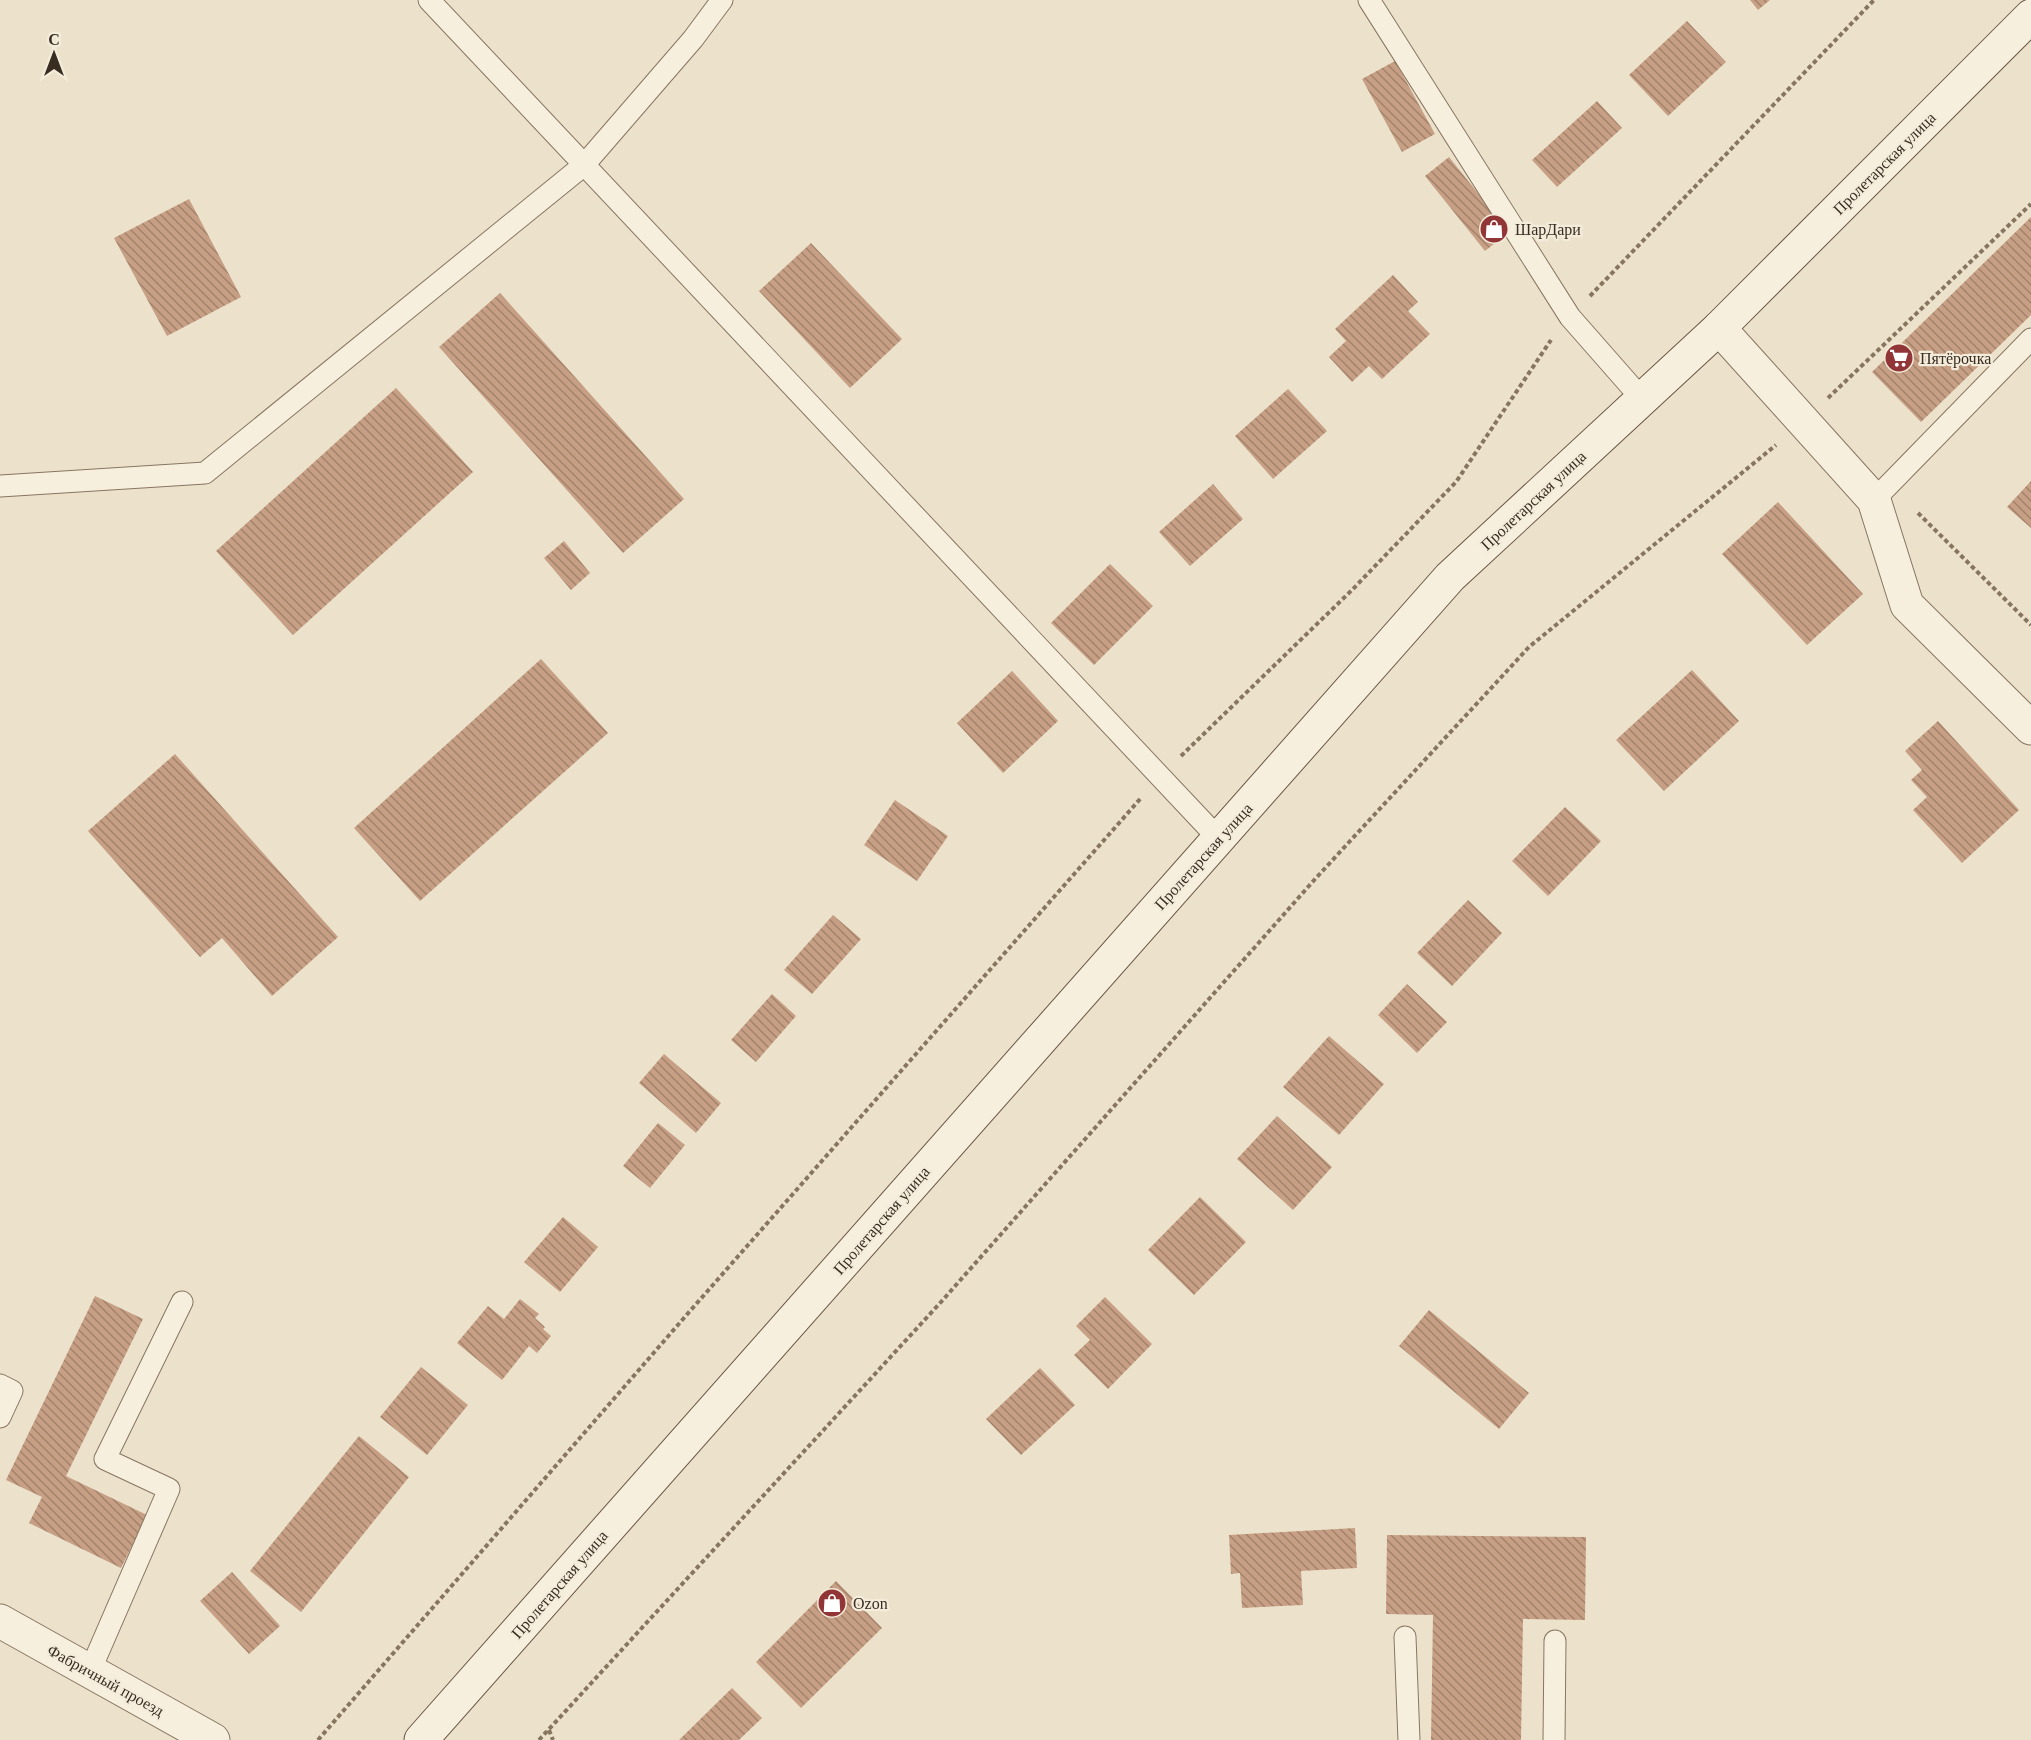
<svg xmlns="http://www.w3.org/2000/svg" width="2031" height="1740" font-family="Georgia,serif">
<defs>
<pattern id="building-back-hatch" width="6" height="6" patternUnits="userSpaceOnUse" patternTransform="scale(1.5)"><rect width="6" height="6" fill="#c79f84"/><path d="M-1 5l2 2M0 0l6 6M5-1l2 2" fill="none" stroke="#a3826c"/></pattern>
</defs>
<rect width="100%" height="100%" fill="#ece2cb"/>
<!-- building -->
<path fill="url(#building-back-hatch)" d="M1750,0H1770L1758,10Z
M1687,21L1726,62L1668,116L1629,75Z
M1395,61L1435,134L1402,152L1362,79Z
M1597,101L1622,128L1557,187L1532,160Z
M1449,157L1509,232L1485,251L1425,176Z
M189,199L241,297L167,336L114,238Z
M2031,217V315L1921,422L1872,372Z
M811,243L902,339L850,388L759,291Z
M1393,275L1418,302L1408,311L1430,334L1382,379L1369,366L1352,382L1329,357L1346,341L1335,329Z
M500,293L684,499L623,553L439,347Z
M396,388L473,472L293,635L216,551Z
M1288,389L1327,431L1273,479L1235,436Z
M2031,481V528L2007,507Z
M1213,484L1243,519L1190,566L1159,532Z
M1778,502L1863,594L1807,645L1722,554Z
M564,541L590,573L571,590L544,558Z
M1110,564L1153,606L1094,665L1051,623Z
M541,659L608,733L420,901L354,828Z
M1692,670L1739,721L1664,791L1616,740Z
M1012,671L1058,721L1003,773L957,723Z
M1938,721L2019,810L1962,863L1913,810L1927,797L1911,780L1922,770L1905,751Z
M175,754L338,937L272,996L222,938L200,957L88,831Z
M895,800L948,836L917,881L864,845Z
M1565,807L1601,841L1548,896L1512,861Z
M1468,900L1502,933L1452,986L1417,953Z
M833,915L861,939L812,994L784,970Z
M1407,984L1447,1022L1417,1053L1378,1015Z
M772,994L796,1016L756,1062L731,1040Z
M1329,1036L1384,1084L1339,1135L1283,1087Z
M664,1054L721,1103L696,1133L639,1083Z
M1277,1116L1332,1167L1293,1210L1237,1159Z
M658,1123L685,1145L650,1188L623,1166Z
M1200,1197L1246,1242L1194,1295L1148,1250Z
M563,1217L598,1247L560,1292L524,1262Z
M95,1296L143,1319L66,1476L147,1515L121,1568L29,1523L42,1497L6,1480Z
M1105,1297L1152,1344L1108,1389L1074,1355L1090,1340L1076,1326Z
M520,1299L539,1314L535,1318L545,1327L543,1329L551,1336L537,1353L529,1346L502,1380L457,1343L488,1306L504,1319Z
M1429,1310L1529,1393L1499,1429L1399,1346Z
M421,1367L468,1405L427,1455L380,1417Z
M1040,1368L1075,1405L1021,1455L986,1419Z
M359,1436L409,1477L301,1612L250,1571Z
M1355,1528L1357,1568L1301,1571L1303,1605L1242,1608L1240,1573L1231,1574L1229,1535Z
M1387,1535L1586,1537L1585,1620L1523,1619L1521,1740H1431L1433,1615L1386,1614Z
M232,1572L280,1626L249,1654L200,1601Z
M836,1581L882,1628L801,1708L756,1662Z
M732,1688L762,1718L739,1740H679Z"/>
<g fill="none" stroke-linecap="round" stroke-linejoin="round">
<!-- service casing -->
<g stroke="#877560" stroke-width="23">
<path id="service" d="M429,0L1219,839
M1369,0L1570,317L1642,399
M0,486L205,473L584,165L693,39L722,0
M1874,500L2031,339
M0,1385L12,1391L0,1417
M1405,1637L1409,1740
M90,1671L169,1489L105,1459L182,1302
M1554,1740L1555,1641"/>
</g>
<!-- minor casing -->
<g stroke="#877560" stroke-width="35">
<path id="minor" d="M1719,328L1874,500L1907,605L2031,728"/>
</g>
<!-- tertiary casing -->
<g stroke="#877560" stroke-width="35">
<path id="tertiary" d="M0,1621L213,1740"/>
</g>
<!-- secondary casing -->
<g stroke="#695643" stroke-width="35">
<path id="secondary" d="M421,1740L1450,577L1719,328L2031,16"/>
</g>
<!-- path -->
<path stroke="#877560" stroke-width="4" stroke-dasharray="4.5 3" stroke-linecap="butt" d="M1590,296L1874,0
M1828,398L2031,204
M1918,513L2031,625
M1181,756L1352,590L1456,482L1551,340
M549,1730L553,1740
M318,1740L690,1311L1141,798
M539,1740L941,1302L1316,878L1529,647L1776,445"/>
<!-- service -->
<use href="#service" stroke="#f7efde" stroke-width="21"/>
<!-- minor -->
<use href="#minor" stroke="#f7efde" stroke-width="33"/>
<!-- tertiary -->
<use href="#tertiary" stroke="#f7efde" stroke-width="33"/>
<!-- secondary -->
<use href="#secondary" stroke="#f7efde" stroke-width="33"/>
</g>
<!-- icons -->
<defs>
<g id="shop-disc" transform="scale(1.5)"><circle r="9.5" fill="#923536" stroke="#f4ecda"/><path d="M-5-2.5h2.3a2.7 3.5 0 0 1 5.4 0H5L5.5 6h-11ZM-1.5-2.5h3a1.5 2.3 0 0 0-3 0Z" fill="#fff"/></g>
<g id="supermarket-disc" transform="scale(1.5)"><circle r="9.5" fill="#923536" stroke="#f4ecda"/><path d="M-6-5.5h2.5l.6 2H6L4.5 2H-2.5L-4.4-4H-6ZM-1.5 3.2a1.3 1.3 0 1 0 .1 0ZM3 3.2a1.3 1.3 0 1 0 .1 0Z" fill="#fff"/></g>
</defs>
<g fill-rule="evenodd">
<use href="#shop-disc" x="1494" y="229"/>
<use href="#supermarket-disc" x="1899" y="358"/>
<use href="#shop-disc" x="832" y="1603"/>
</g>
<g text-anchor="middle" stroke-width="4.5" stroke-linejoin="round" paint-order="stroke">
<!-- street labels -->
<g font-size="16" fill="#392d22" stroke="#f4ecda">
<text transform="translate(1884 163) rotate(-45)" y="6">Пролетарская улица</text>
<text transform="translate(1533 500) rotate(-43)" y="6">Пролетарская улица</text>
<text transform="translate(1203 856) rotate(-48)" y="6">Пролетарская улица</text>
<text transform="translate(881 1220) rotate(-49)" y="6">Пролетарская улица</text>
<text transform="translate(559 1584) rotate(-49)" y="6">Пролетарская улица</text>
<text transform="translate(106 1680) rotate(29)" y="6">Фабричный проезд</text>
</g>
<!-- poi labels -->
<g font-size="16" fill="#392d22" stroke="#f4ecda" text-anchor="start">
<text x="1515" y="235">ШарДари</text>
<text x="1920" y="364">Пятёрочка</text>
<text x="853" y="1609">Ozon</text>
</g>
</g>
<!-- north arrow -->
<g transform="translate(54 54)" stroke="#f4ecda" stroke-width="4.5" paint-order="stroke">
<path d="M0-4.5L10 22L0 15L-10 22Z" fill="#392d22"/>
<text y="-9" font-size="16" font-weight="bold" text-anchor="middle" fill="#392d22">С</text>
</g>
</svg>
